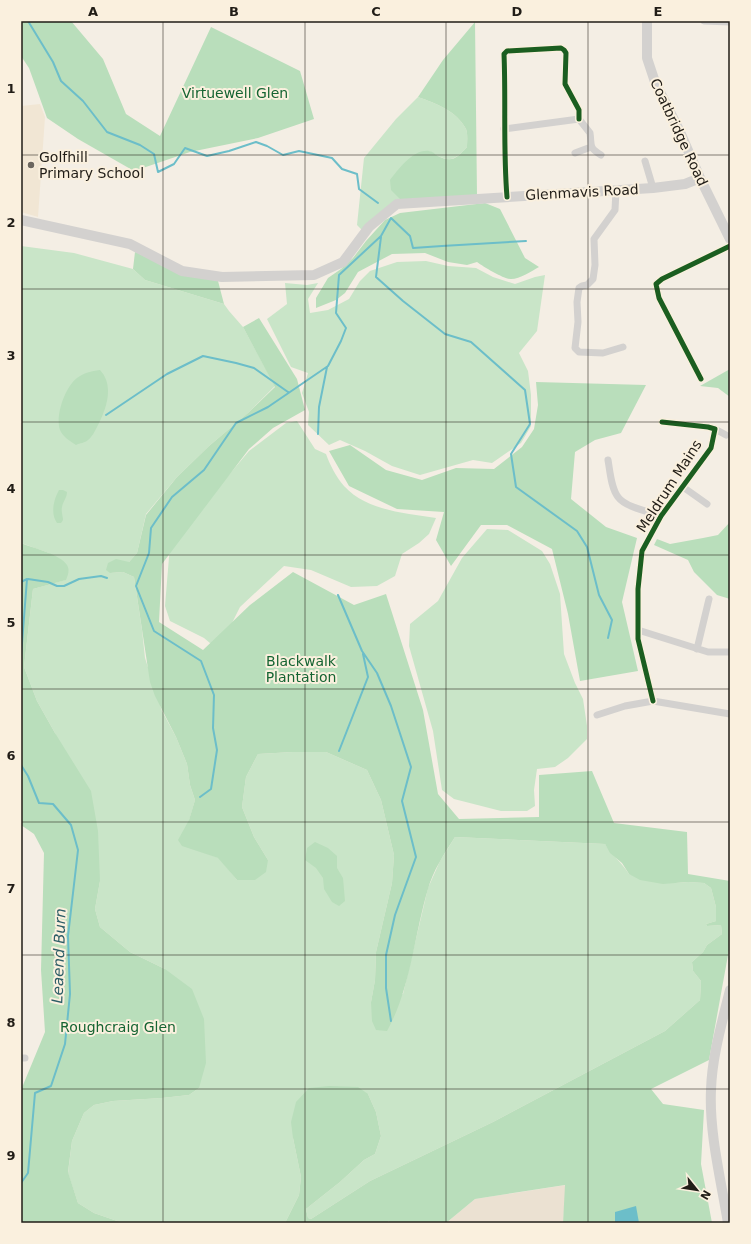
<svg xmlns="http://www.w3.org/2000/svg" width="751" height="1244" font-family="'DejaVu Sans',sans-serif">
<rect width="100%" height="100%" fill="#f4eee4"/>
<!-- built -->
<path fill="#f1e6d4" d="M40,104L45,117L38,217L21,212V106Z"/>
<!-- industrial -->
<path fill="#ebe1d2" d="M566,1185L563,1223H446L475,1199Z"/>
<!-- green -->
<path fill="#c9e5c8" d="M418,97C435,103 457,111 466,129C468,134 467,142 467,147C452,164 447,161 429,151L401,200L362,230L357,225L364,158L396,119Z
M21,246L74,253L133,269L145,280L224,304L229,311L243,327L275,386L247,414L209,446L177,477L146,514L137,553L129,562L110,573L123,572L134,577L142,630L145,658L162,711L176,737L187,764L190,785L195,800L182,845L219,858L237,880L268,860L254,837L242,807L246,777L258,754L293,752H326L367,770L381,800L394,855L392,883L376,952L375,980L371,1002L403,994L428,888L440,861L455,837L605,844C612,855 622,863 629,874L676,883L688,882L704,883L711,888L716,907V921L706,924L707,926L721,925L722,934L707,945L703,952L692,962L693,971L701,981L700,1000L665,1031L493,1122L370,1181L311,1219L308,1218L306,1209L340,1182L364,1160L375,1154L381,1136L376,1112L368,1094L293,1138L301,1177L299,1195L285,1223H123L94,1213L78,1203L68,1173L72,1141L84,1113L94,1105L113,1101L162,1098L189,1095L199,1088L165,969L130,952L100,927L95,909L100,881L55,733L37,701L24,667L33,589L65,580L49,553L21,543Z
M426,261L448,266L476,268L493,277L515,284L535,277L545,275L537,331L519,353L528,371L531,395V426L521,443L492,463L473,460L420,475L392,466L365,451L340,440L329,445L308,425L309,412L302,393L308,373L291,367L267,319L287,304L285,283L307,285L318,283L308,299L310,313L328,310L349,299L360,281L370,271L397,262Z
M297,421L315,449L326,454C330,465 336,477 344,486C367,511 405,513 436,518L429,534L419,543L402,554L395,576L377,586L351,587L311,570L284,566L240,607L225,637L223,654L204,638L170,621L165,606L170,545L249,451L286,423Z
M487,529L508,530L542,551L550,564L560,594L564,654L575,683L583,699L587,726V739L568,758L555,767L537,769L534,790L535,806L527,811H501L454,799L442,790L433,731L409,646L410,624L438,601L462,558Z"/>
<!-- forest -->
<path fill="#b9debb" d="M21,21H71L103,59L126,114L160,136L211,27L300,71L314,119L258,138L190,152L134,171L78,139L47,118L29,68L21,56Z
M475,22L477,196L401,200L391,190L390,180C398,170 413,149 429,151C432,151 435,154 438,156C452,163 457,158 467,147C467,142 468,134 466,129C457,111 435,103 418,97L443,60Z
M485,203L500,209L525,258L539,267C532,271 518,280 510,279C502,278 484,267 477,262L467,265L448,262L425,253L392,254L358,272L345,293L336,300L316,308V298L328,278L341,269L353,258L366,241L385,220L400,213Z
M135,252L218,281L224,304L145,280L133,269Z
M259,318L297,379L305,410L273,428L249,449L162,564L159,622L203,650L250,605L293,572L354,605L386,594L423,710L438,794L459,819L539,817V775L592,771L614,823L687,832L688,874L730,881V944L709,1060L651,1089L663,1104L704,1110L701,1164L712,1223H563L565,1185L475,1199L446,1223H390L389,1221L386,1223H285L299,1195L301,1177L293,1138L291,1122L296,1102L309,1088L329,1086L358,1087L368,1094L376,1112L381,1136L375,1154L364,1160L340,1182L306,1209L308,1218L311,1219L370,1181L493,1122L665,1031L700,1000L701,981L693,971L692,962L703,952L707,945L722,934L721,925L707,926L706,924L716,921V907L711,888L704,883L688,882L663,884L640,880L629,874L622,863L610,853L605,844L455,837C444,854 433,871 428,889C414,936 411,988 387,1031L376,1030L372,1021L371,1002L375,980L376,952L392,883L394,855L381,800L367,770L326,752H293L258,754L246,777L242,807L254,837L268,860L266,872L255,880H237L218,858L182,846L178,840L189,820L195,800L190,785L187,764L176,737L155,696L150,682L134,577L123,572L110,573L106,570L108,563L116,559L129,562L137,553L146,515L177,477L209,446L248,413L275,387L243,327Z
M730,369V397L718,388L700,386Z
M100,370C115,386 106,410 97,427C95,431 92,437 88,440C85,443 80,443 76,445C70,441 63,437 60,430C55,416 65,387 77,378C84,373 91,371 100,370Z
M536,382L646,385L621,433L595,440L575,452L571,499L606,527L637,538L622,602L638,671L580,681L568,614L552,549L507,525H481L451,566L436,540L444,512L397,509L349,486L329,451L350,445L386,470L422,480L456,468L494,469L522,447L534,429L538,405Z
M59,490H63L67,492C67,498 63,501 62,507C61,512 63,516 63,520L61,523H57C50,513 54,499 59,490Z
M730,522V599L717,595L694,572L688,560L654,545L657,539L670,544L703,538L718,535Z
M21,543C33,548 60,554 67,565C70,570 68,575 66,580L33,589L24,667L37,701L55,733L91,791L98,831L100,881L95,909L100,927L130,952L165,969L192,989L204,1019L206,1063L199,1088L189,1095L162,1098L113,1101L94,1105L84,1113L72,1141L68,1172L78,1203L94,1213L123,1223H21V1090L45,1032L41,970L44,853L34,834L21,825Z
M315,842L328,848L337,856V868L343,878L345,901L339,906L332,902L324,889L323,878L316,868L305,860L307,848Z"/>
<!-- water -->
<path fill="#6cbec9" d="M636,1206L639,1223H615V1212Z"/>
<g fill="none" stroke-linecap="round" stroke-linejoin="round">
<!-- stream -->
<path stroke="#6cbec9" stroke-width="2" d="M28,21L53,62L61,81L83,101L107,132L140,145L154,154L158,172L174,164L185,148L207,156L229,151L256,142L267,146L283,155L299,151L332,158L342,169L357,174L359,189L378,203
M381,237L376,277L403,301L445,334L471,342L525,390L530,424L511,454L516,487L577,531L587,547L599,595L612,620L608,638
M106,415L167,374L203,356L236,363L254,368L288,392
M318,434L319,407L327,367
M28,579L48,582L57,586H64L79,579L101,576L107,578
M21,582L27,579L21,656
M338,595L362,651L377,673L391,706L411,767L402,801L416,857L395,915L386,955V988L391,1021
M339,751L368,677L363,654
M21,765L28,776L39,803L53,804L71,825L78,850L68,936L70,994L65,1044L51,1086L35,1093L28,1173L21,1183
M200,797L211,789L217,750L213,728L214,695L201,661L154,631L136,586L149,553L151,528L172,497L204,470L236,423L268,407L328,366L341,341L346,328L336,313L339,275L381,236L391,218L410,236L413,248L442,246L526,241"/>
<!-- minor -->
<path stroke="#d3d1cf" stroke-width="7" d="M704,21L730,22
M579,119L590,133C592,146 588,147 601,155
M504,129L579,119
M575,153L591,147
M645,161L653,188
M616,190L615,210L594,239L595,265L593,279L587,285L582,286L579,288L577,302L578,322L575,348L579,352L603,353L623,347
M507,197C503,149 506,102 504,54L507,51L561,48L564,50L566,53L565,84L579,110V119
M701,379L659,298L656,284L662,279L730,246
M715,429L726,435
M608,460C610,471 611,488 618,497C625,507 649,512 661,516
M683,487L707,504
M638,630L708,652H730
M697,649L709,599
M653,701L638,639V589L642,551L661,516L711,448L715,429L708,427L662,422
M597,715L625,706L653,701L730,714
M21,1058H25"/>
<!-- secondary -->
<path stroke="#d3d1cf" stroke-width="10" d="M647,21V58L655,82L680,132L700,178L730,239
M21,220L130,244L182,271L222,277L314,275L343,262L369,227L397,204L653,188L685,184L700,178
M728,1223C721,1180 709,1133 711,1090C712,1056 722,1023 730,990"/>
<!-- cycleway casing -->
<g stroke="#faf0de" stroke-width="8">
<path id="cycleway" d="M507,197C503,149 506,102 504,54L507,51L561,48L564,50L566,53L565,84L579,110V119
M701,379L659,298L656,284L662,279L730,246
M653,701L638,639V589L642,551L661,516L711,448L715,429L708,427L662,422"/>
</g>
<!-- cycleway -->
<use href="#cycleway" stroke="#1b5e20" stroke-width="5"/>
</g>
<!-- grid -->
<path fill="none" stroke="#211d17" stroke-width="1" stroke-opacity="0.55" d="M163,21V1223M305,21V1223M446,21V1223M588,21V1223M21,155H730M21,289H730M21,422H730M21,555H730M21,689H730M21,822H730M21,955H730M21,1089H730"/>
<!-- markers -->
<circle fill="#6b665f" stroke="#faf0de" stroke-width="1.5" cx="31" cy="165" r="4"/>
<g text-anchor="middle" stroke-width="4" stroke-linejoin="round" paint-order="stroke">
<!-- park labels -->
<g font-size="14" fill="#156432" stroke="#faf0de">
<text x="235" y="98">Virtuewell Glen</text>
<text x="301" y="666">Blackwalk<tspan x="301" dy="16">Plantation</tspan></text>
<text x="118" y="1032">Roughcraig Glen</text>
</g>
<!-- street labels -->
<g font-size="14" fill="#211d17" stroke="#faf0de">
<text transform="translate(679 132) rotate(65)" y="5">Coatbridge Road</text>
<text transform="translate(582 192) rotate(-3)" y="5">Glenmavis Road</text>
<text transform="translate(669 486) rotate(-57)" y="5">Meldrum Mains</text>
</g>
<!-- poi labels -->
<g font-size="14" fill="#211d17" stroke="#faf0de" text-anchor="start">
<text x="39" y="162">Golfhill<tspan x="39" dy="16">Primary School</tspan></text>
</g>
<!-- water labels -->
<g font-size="15" font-style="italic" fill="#2c5d66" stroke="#faf0de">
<text transform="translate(59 956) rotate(-88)" y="5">Leaend Burn</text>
</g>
</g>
<!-- border -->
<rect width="751" height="1244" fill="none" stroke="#faf0de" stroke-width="44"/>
<!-- north arrow -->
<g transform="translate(697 1190) rotate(120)" stroke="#faf0de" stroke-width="3" paint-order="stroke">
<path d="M0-3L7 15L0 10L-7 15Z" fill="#211d17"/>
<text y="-6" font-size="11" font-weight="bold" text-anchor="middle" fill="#211d17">N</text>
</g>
<rect x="22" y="22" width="707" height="1200" fill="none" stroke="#211d17" stroke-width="1.5"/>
<g font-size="13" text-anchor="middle" font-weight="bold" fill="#211d17">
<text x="93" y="16">A</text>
<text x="234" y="16">B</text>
<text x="376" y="16">C</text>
<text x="517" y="16">D</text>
<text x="658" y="16">E</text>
<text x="11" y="93">1</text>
<text x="11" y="227">2</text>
<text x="11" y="360">3</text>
<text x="11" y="493">4</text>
<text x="11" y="627">5</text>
<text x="11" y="760">6</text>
<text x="11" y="893">7</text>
<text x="11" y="1027">8</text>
<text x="11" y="1160">9</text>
</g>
</svg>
